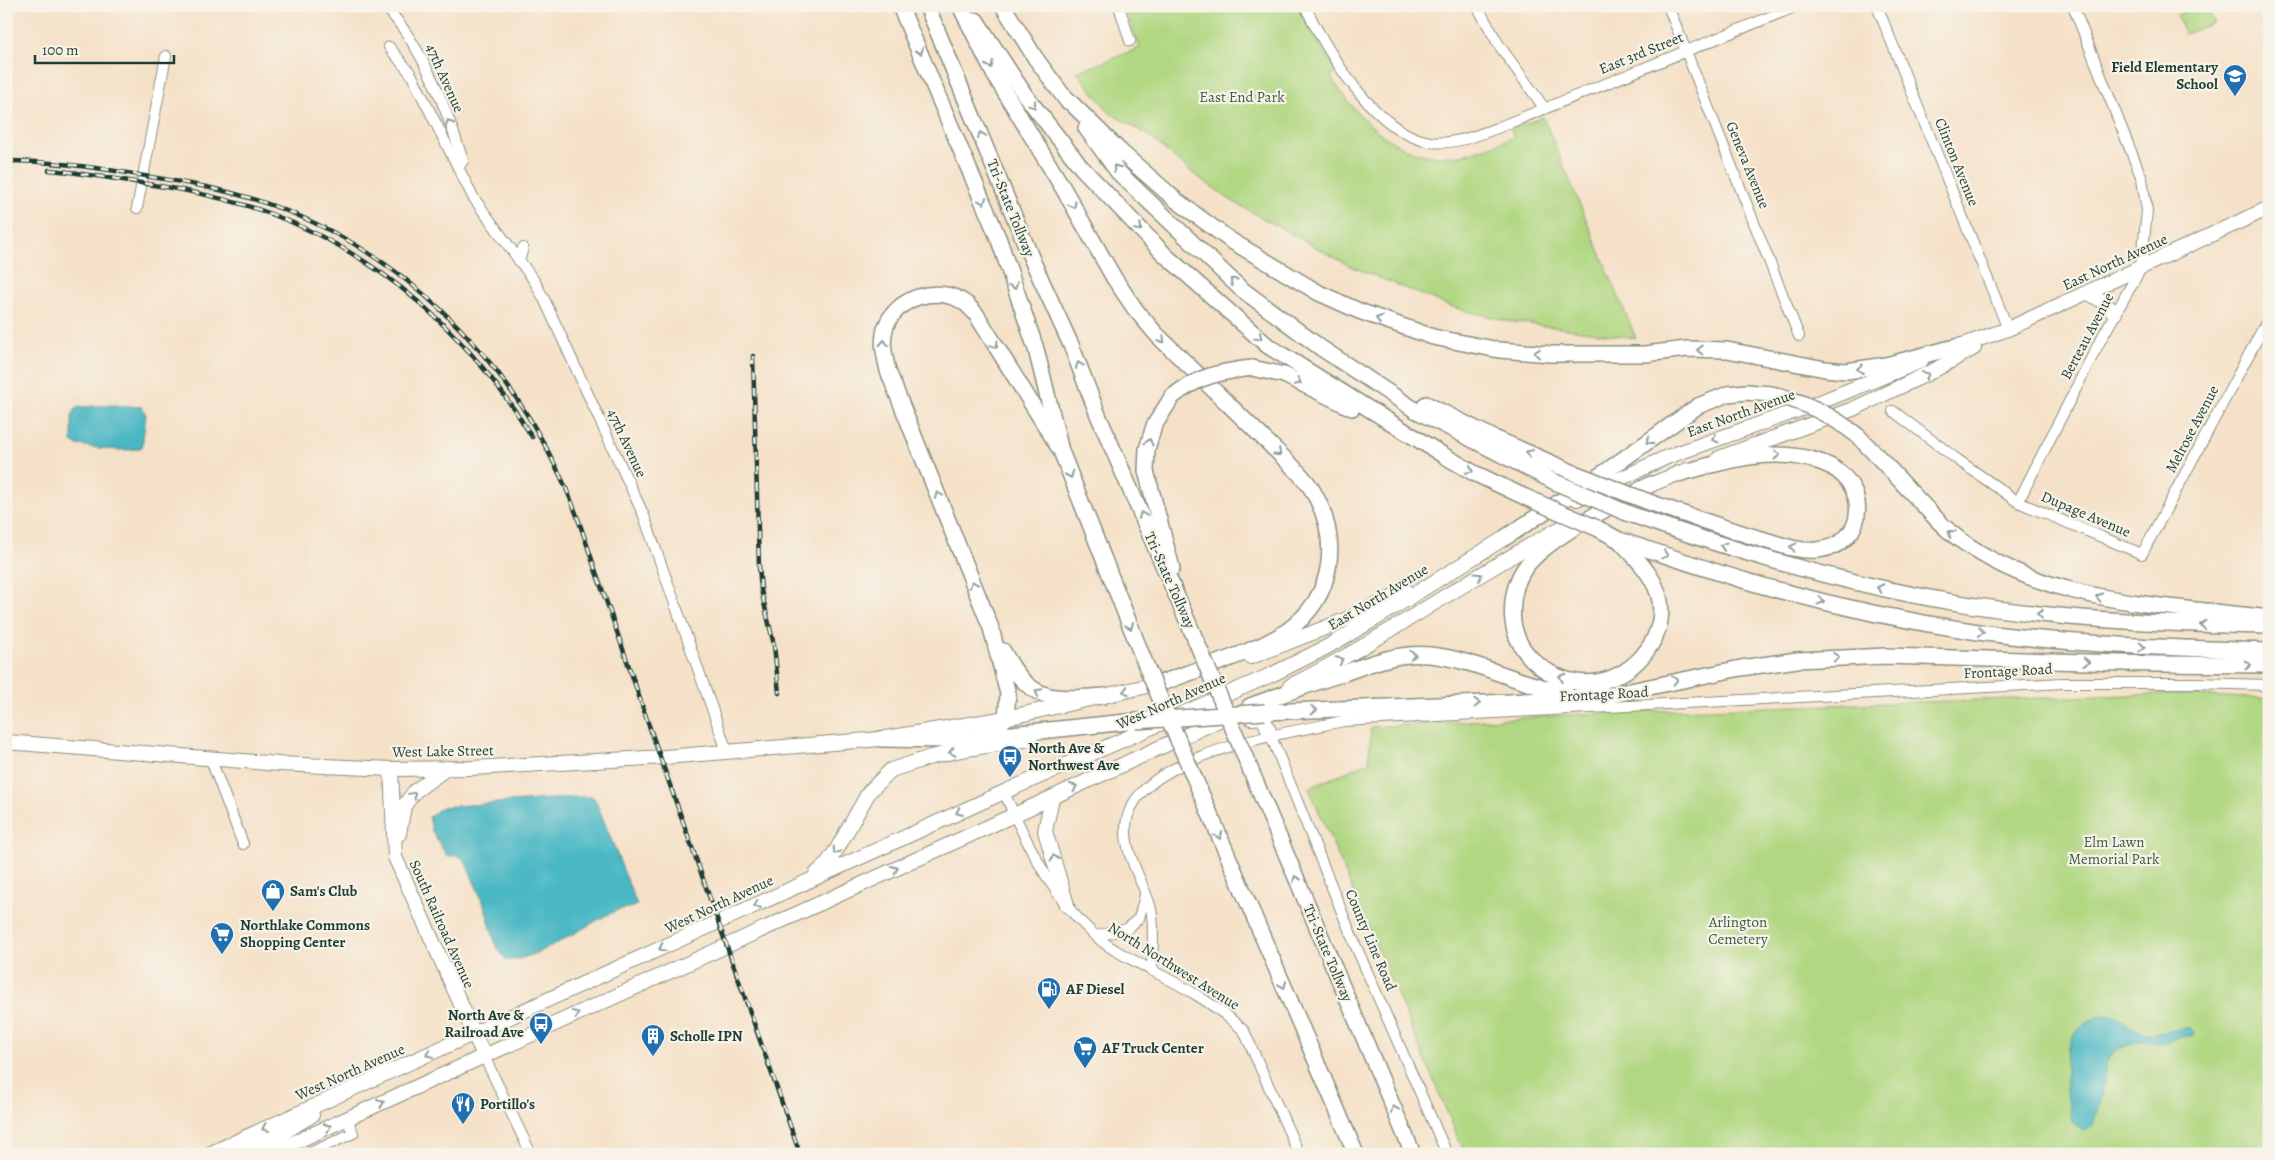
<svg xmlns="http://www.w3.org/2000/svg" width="2275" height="1160" font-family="Alegreya,serif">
<rect width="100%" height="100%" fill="#f7f3e8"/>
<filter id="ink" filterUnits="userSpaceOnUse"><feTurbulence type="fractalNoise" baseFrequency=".02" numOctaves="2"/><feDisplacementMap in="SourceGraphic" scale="10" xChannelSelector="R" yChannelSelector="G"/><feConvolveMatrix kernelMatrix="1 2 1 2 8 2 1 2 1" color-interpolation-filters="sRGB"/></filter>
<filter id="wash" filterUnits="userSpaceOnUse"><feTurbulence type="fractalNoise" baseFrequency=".0096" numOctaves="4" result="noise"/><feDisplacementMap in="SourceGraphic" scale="20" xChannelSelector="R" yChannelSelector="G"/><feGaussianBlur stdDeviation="1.12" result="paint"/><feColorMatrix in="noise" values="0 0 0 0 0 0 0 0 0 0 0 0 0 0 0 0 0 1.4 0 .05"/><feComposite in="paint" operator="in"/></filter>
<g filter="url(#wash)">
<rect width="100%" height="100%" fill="#f5e1c8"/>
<!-- green -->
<path fill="#b0d781" stroke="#688a5a" d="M1124,6H1298L1313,34L1337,71L1331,77C1360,122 1402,165 1460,155C1478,152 1496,143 1514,137L1511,129L1543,117L1636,338L1507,321L1455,308L1350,266L1230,200L1190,171L1149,136L1110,113L1077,72L1140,48Z
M2198,6H2207L2214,23L2185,34L2177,15Z
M2162,694L2269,699V1154H1465L1309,788L1369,762L1371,727L1616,712Z"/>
<!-- water -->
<path fill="#4ab7c4" stroke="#347a7c" d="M115,405L142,407L146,415L142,447C129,454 92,447 77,445L72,442V416L75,409L79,407Z
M577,797H593L596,801L637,905C631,909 622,908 615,911C589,923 532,963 506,960L496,946L485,907L465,861L459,856H447L432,831L429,817L442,807Z
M2107,1015C2124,1018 2123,1022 2135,1029C2151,1038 2169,1030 2186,1028H2191L2194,1033L2192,1036H2183L2164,1044L2141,1040L2114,1051L2106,1063L2102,1097L2093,1124L2091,1128L2083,1131L2074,1123L2071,1116C2064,1078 2056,1023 2107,1015Z"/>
</g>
<g filter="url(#ink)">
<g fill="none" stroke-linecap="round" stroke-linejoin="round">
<!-- minor casing -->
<g stroke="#8a8f7e" stroke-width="12">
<path id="minor" d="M385,6C424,49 446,107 463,161L458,167
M1119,6L1130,41
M1305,6C1328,53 1375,133 1430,142C1453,145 1476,136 1497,128L1797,6
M1477,6L1499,45L1545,109
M1668,6L1799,336
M1877,6L2008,329
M389,47L411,74L473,197L535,282L545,301L644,516L727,751
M137,208L166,56
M519,261L523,248
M1893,411L1958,460L2018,502L2142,554L2269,317
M2018,502L2099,343L2141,268L2147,211L2142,179L2073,6
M1271,736L1354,942L1447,1154
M211,760L243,844
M1004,792C1028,846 1055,904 1103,942C1117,953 1134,960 1149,969C1183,986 1217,1005 1244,1031L1299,1154
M1096,936L1127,929L1139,918L1145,895
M1152,970C1152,952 1155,925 1151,909C1144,882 1124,855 1126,826C1132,754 1288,733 1344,721L2063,683H2194L2269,685
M484,1056L531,1154
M308,1154L353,1133L347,1119"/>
</g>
<!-- major casing -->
<g stroke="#8a8f7e" stroke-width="16">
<path id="major" d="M2089,293L2102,301L2115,313
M1948,350L2008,329L2269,208
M1719,458L1853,409L1931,372L1974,348
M1640,489L1687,470
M1577,499L1667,457L1818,403L1921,361
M1251,657L1350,618L1406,591
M1290,686C1389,637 1478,571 1576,520
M1251,718L1263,717L1271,736
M6,742L280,764L391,769L472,768L665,757L880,739L1006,718L1165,682
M391,769L395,857L484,1056
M1052,798L1045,831L1067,905
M399,834L404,806L415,791L447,768
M816,874L826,865L837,849L869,792L891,770L931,757L961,750L1029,739
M209,1154L1004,792L1273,674L1325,648L1375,619L1514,532
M241,1154L276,1137L312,1115
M269,1154L1014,815L1230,715"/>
</g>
<!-- highway casing -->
<g stroke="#8a8f7e" stroke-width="18">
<path id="highway" d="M900,6L999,240L1036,349L1061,451L1147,668
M927,6L1033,262L1071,345L1098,415L1197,643
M960,6L994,74L1063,188L1114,278L1135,309L1157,335L1291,465C1298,472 1306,480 1311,488C1341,537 1336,596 1287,631C1255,653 1197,669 1159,684
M1003,6L1036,59L1067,101
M976,20L1025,95L1081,167L1165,255L1268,346L1443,455L1474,473L1525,497
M1061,93L1121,152L1177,201L1230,240L1319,293L1359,311L1433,337L1499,350L1551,354H1645L1687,349L1727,350L1825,369L1846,371L1886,365L1959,346
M1086,128L1118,172L1240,288L1321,348L1415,410L1555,482
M1252,368L1284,375L1352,408
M1172,397L1154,426L1147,449L1146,471L1172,568
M1426,404L1492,437L1574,473
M1858,436C1875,454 1892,471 1908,489C1922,503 1935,519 1950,532C2040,605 2160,604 2269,618
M1649,502C1686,515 1724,528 1761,539C1779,544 1798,552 1817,550C1870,545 1870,480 1823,463C1775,445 1725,461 1678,474
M1627,513C1733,551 1840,583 1952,602C2057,620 2162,624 2269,626
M1597,528L1619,540C1672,557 1724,576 1778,590C1843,608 1911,622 1978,632C2075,645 2171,648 2269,651
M1506,537L1605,472L1698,406L1728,394L1746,392L1771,394
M1620,541C1634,556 1651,572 1658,593C1671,632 1637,676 1597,682C1560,688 1518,660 1513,622C1511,602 1515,581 1527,565C1550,536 1618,503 1651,484
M1003,651C1030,702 1050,700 1103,696
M1250,706C1281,695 1312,683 1344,673C1371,663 1400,652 1429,655C1476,659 1518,685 1565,692
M1265,712L1510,702L1611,695L1741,668L1797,660L1886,656L2156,664L2269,665
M974,738L990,732L1006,718L1008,694L991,628L888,371C885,357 881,344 885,329C895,297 938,284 965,303C969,306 973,311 976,314L1061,451
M880,739L954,740L1136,721
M1251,771L1413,1154
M1200,791L1356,1154"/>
</g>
<!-- minor -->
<use href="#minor" stroke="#fff" stroke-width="10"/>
<!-- major -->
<use href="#major" stroke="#fff" stroke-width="14"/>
<!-- highway -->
<use href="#highway" stroke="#fff" stroke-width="15"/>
<!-- rail casing -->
<g stroke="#1f3d34" stroke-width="4.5">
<path id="rail" d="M6,161C51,161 95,167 139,175C182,182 226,189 268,204C395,248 498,347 556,467C573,500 584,536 596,572C613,620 630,669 646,717C697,863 750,1008 800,1154
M49,170L70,172C135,182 203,190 266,212C380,254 470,335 532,437
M753,356L759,566L761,590L774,645L779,693
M688,1153L689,1154"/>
</g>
<!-- rail -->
<use href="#rail" stroke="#f7f3e8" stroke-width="2.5" stroke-dasharray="8" stroke-linecap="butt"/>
<!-- highway-bridge casing -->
<g stroke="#8a8f7e" stroke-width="18" stroke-linecap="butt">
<path id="highway-bridge" d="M1771,394C1804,401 1832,415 1858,436
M1172,397C1198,376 1219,372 1252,368
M1574,473L1649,502
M1555,482L1627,513
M1525,497L1597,528
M1197,643L1251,771
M1147,668L1200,791
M1136,721L1265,712"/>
</g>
<!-- highway-bridge -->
<use href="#highway-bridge" stroke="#fff" stroke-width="15"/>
</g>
<!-- one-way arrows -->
<defs><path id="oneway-chevron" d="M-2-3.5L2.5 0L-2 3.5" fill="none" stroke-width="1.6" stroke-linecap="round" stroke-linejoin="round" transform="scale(1.25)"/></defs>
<g stroke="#8f9e9a">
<use href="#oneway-chevron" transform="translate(920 51) rotate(66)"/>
<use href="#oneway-chevron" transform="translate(990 65) rotate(63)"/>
<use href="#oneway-chevron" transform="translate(1033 105) rotate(53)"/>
<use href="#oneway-chevron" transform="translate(449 123) rotate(-112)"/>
<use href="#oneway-chevron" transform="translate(981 135) rotate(-112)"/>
<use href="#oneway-chevron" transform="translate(1116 168) rotate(-128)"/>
<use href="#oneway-chevron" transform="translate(983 201) rotate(68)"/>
<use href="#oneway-chevron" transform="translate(1073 205) rotate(61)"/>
<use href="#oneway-chevron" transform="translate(1139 228) rotate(46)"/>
<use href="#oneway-chevron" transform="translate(1233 281) rotate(-137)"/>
<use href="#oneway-chevron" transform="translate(1014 286) rotate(71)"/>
<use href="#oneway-chevron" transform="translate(1379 319) rotate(-160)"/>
<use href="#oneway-chevron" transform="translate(1259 337) rotate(41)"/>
<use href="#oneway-chevron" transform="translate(1162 340) rotate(45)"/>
<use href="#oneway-chevron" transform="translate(884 343) rotate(-87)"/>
<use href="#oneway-chevron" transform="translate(995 345) rotate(59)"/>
<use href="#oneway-chevron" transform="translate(1700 350) rotate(-179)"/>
<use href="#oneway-chevron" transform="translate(1537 353) rotate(-176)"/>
<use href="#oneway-chevron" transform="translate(1079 365) rotate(-111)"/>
<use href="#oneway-chevron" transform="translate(1860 369) rotate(174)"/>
<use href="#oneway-chevron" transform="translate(1926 375) rotate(-27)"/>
<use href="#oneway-chevron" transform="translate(1298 382) rotate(26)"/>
<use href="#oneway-chevron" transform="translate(1715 439) rotate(161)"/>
<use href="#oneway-chevron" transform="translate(1649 441) rotate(143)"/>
<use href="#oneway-chevron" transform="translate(1149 442) rotate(-75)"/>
<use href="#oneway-chevron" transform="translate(1278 453) rotate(43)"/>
<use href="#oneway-chevron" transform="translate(1529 453) rotate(-156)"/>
<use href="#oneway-chevron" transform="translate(1777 455)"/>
<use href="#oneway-chevron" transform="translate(1470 470) rotate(28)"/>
<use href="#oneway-chevron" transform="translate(1070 475) rotate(68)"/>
<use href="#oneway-chevron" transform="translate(938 495) rotate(-112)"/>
<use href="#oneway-chevron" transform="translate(1142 515) rotate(-113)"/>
<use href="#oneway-chevron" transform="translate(1951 533) rotate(-141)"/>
<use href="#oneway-chevron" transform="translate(1723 546) rotate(-163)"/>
<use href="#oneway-chevron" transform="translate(1793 547) rotate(-167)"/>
<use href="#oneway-chevron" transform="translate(1665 555) rotate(18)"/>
<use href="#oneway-chevron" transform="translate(1479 576) rotate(-32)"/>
<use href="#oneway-chevron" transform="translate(973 584) rotate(-112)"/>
<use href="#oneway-chevron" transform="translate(1880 588) rotate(-168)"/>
<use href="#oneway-chevron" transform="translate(2099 597) rotate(-168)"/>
<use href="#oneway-chevron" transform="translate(1821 601) rotate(13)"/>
<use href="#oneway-chevron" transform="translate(2040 614) rotate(-174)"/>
<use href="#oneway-chevron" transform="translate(2203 625) rotate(-178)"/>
<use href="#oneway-chevron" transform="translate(1130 626) rotate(68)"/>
<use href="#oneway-chevron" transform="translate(1981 632) rotate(8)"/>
<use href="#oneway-chevron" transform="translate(2142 647) rotate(2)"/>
<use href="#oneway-chevron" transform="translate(1413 655) rotate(-4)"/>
<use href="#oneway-chevron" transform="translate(1836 657) rotate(-5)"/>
<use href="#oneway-chevron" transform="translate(1340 660) rotate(-28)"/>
<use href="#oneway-chevron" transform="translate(2086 662) rotate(2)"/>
<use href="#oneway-chevron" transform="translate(2248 665) rotate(1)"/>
<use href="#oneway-chevron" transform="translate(1562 677) rotate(-159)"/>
<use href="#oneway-chevron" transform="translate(1675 680) rotate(-13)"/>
<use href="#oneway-chevron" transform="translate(1126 691) rotate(167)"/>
<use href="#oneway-chevron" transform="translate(1038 692) rotate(-152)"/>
<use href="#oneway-chevron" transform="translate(1477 703) rotate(-3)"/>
<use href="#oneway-chevron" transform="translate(1314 710) rotate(-3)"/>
<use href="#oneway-chevron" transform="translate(952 752) rotate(167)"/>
<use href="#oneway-chevron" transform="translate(1074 787) rotate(-25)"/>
<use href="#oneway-chevron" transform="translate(413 795) rotate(-49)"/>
<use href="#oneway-chevron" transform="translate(959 812) rotate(155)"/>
<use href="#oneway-chevron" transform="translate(1219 836) rotate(67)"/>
<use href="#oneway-chevron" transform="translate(836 851) rotate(123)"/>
<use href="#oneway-chevron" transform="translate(1054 858) rotate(-108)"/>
<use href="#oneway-chevron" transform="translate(895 869) rotate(-24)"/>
<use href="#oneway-chevron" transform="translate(1296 879) rotate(-113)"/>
<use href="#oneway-chevron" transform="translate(757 905) rotate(155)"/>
<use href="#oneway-chevron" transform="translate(662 948) rotate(155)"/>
<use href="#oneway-chevron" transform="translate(1283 985) rotate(67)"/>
<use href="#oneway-chevron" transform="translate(576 1014) rotate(-24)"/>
<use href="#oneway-chevron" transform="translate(429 1054) rotate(156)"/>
<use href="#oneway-chevron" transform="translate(381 1103) rotate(-24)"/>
<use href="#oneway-chevron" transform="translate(1394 1109) rotate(-113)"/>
<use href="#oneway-chevron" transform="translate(328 1127) rotate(-24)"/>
<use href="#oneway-chevron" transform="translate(265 1128) rotate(156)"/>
</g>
</g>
<!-- icons -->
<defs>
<g id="school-pin" transform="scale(1.25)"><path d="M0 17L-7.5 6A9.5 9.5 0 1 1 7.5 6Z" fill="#1f6fb2" stroke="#f7f3e8"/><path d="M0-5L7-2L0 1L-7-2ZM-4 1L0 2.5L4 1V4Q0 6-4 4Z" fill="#fff"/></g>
<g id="bus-pin" transform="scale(1.25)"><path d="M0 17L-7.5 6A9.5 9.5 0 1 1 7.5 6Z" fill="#1f6fb2" stroke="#f7f3e8"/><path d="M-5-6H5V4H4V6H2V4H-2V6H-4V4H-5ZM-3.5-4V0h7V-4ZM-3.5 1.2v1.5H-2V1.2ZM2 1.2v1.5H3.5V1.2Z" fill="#fff"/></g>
<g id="shop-pin" transform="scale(1.25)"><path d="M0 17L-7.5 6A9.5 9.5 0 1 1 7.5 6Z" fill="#1f6fb2" stroke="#f7f3e8"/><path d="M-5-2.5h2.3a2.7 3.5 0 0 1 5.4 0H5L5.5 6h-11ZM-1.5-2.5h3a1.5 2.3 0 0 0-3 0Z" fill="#fff"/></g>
<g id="supermarket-pin" transform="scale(1.25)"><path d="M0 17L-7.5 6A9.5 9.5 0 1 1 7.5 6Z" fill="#1f6fb2" stroke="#f7f3e8"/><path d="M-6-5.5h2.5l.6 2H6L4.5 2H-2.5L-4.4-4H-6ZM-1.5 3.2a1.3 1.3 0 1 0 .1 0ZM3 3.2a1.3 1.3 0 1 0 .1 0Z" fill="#fff"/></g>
<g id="fuel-pin" transform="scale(1.25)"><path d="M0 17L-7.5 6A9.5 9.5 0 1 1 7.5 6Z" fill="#1f6fb2" stroke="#f7f3e8"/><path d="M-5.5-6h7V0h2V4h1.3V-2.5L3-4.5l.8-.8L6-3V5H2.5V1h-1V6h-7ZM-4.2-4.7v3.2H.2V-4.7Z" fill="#fff"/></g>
<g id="building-pin" transform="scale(1.25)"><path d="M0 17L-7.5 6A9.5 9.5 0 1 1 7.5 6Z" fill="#1f6fb2" stroke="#f7f3e8"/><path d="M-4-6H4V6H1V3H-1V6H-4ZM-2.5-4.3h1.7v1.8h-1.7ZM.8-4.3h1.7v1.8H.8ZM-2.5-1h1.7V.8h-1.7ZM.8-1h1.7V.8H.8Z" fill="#fff"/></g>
<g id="restaurant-pin" transform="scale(1.25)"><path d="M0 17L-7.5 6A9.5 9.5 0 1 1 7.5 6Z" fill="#1f6fb2" stroke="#f7f3e8"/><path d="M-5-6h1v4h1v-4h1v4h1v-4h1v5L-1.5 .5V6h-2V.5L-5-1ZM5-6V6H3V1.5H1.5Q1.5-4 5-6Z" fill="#fff"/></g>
</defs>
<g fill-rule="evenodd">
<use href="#school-pin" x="2235" y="76"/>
<use href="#bus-pin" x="1010" y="757"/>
<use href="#shop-pin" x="273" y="891"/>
<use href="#supermarket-pin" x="222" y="934"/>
<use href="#fuel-pin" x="1049" y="989"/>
<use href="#bus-pin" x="541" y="1024"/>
<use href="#building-pin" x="653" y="1036"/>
<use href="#supermarket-pin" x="1085" y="1048"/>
<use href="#restaurant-pin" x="463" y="1104"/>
</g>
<g text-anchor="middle" stroke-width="4.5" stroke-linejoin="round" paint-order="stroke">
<!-- street labels -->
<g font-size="15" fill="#1f3d34" stroke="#f7f3e8">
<text transform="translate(1641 53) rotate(-22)" y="5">East 3rd Street</text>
<text transform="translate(445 78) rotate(66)" y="5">47th Avenue</text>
<text transform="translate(1957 162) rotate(68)" y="5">Clinton Avenue</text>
<text transform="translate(1748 165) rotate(68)" y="5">Geneva Avenue</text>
<text transform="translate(1011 208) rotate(68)" y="5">Tri-State Tollway</text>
<text transform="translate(2115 262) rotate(-25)" y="5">East North Avenue</text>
<text transform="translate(2087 336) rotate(-62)" y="5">Berteau Avenue</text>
<text transform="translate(1741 413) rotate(-20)" y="5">East North Avenue</text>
<text transform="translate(2192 429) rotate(-62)" y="5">Melrose Avenue</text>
<text transform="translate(627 443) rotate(65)" y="5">47th Avenue</text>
<text transform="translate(2086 514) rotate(23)" y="5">Dupage Avenue</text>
<text transform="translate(1170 580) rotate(66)" y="5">Tri-State Tollway</text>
<text transform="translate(1378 597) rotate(-31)" y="5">East North Avenue</text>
<text transform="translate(2008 671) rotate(-3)" y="5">Frontage Road</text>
<text transform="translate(1604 694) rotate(-3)" y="5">Frontage Road</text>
<text transform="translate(1171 701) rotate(-24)" y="5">West North Avenue</text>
<text transform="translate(443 751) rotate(-1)" y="5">West Lake Street</text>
<text transform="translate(719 904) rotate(-25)" y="5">West North Avenue</text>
<text transform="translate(442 924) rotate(66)" y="5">South Railroad Avenue</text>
<text transform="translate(1371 940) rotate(67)" y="5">County Line Road</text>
<text transform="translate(1328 953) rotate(67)" y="5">Tri-State Tollway</text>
<text transform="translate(1174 966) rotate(32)" y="5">North Northwest Avenue</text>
<text transform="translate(350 1072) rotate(-24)" y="5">West North Avenue</text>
</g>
<!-- poi labels -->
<g font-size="15" font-weight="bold" fill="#1f3d34" stroke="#f7f3e8" text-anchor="start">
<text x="2218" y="72" text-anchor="end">Field Elementary<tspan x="2218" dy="17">School</tspan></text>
<text x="1028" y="753">North Ave &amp;<tspan x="1028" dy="17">Northwest Ave</tspan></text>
<text x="290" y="896">Sam's Club</text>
<text x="240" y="930">Northlake Commons<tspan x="240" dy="17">Shopping Center</tspan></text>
<text x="1066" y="994">AF Diesel</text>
<text x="524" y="1020" text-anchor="end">North Ave &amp;<tspan x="524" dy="17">Railroad Ave</tspan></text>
<text x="670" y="1041">Scholle IPN</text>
<text x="1102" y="1053">AF Truck Center</text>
<text x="480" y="1109">Portillo's</text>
</g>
<!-- park labels -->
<g font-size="15" fill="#3c5c43" stroke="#f7f3e8">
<text x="1242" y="102">East End Park</text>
<text x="2114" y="847">Elm Lawn<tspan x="2114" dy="17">Memorial Park</tspan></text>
<text x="1738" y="927">Arlington<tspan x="1738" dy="17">Cemetery</tspan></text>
</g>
</g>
<!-- margin -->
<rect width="2275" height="1160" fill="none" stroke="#f7f3e8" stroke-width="25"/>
<!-- scale -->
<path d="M35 55v8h139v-8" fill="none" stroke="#1f3d34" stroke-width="2.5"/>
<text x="42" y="55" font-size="15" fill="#1f3d34" stroke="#f7f3e8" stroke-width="4" paint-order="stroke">100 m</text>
</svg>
